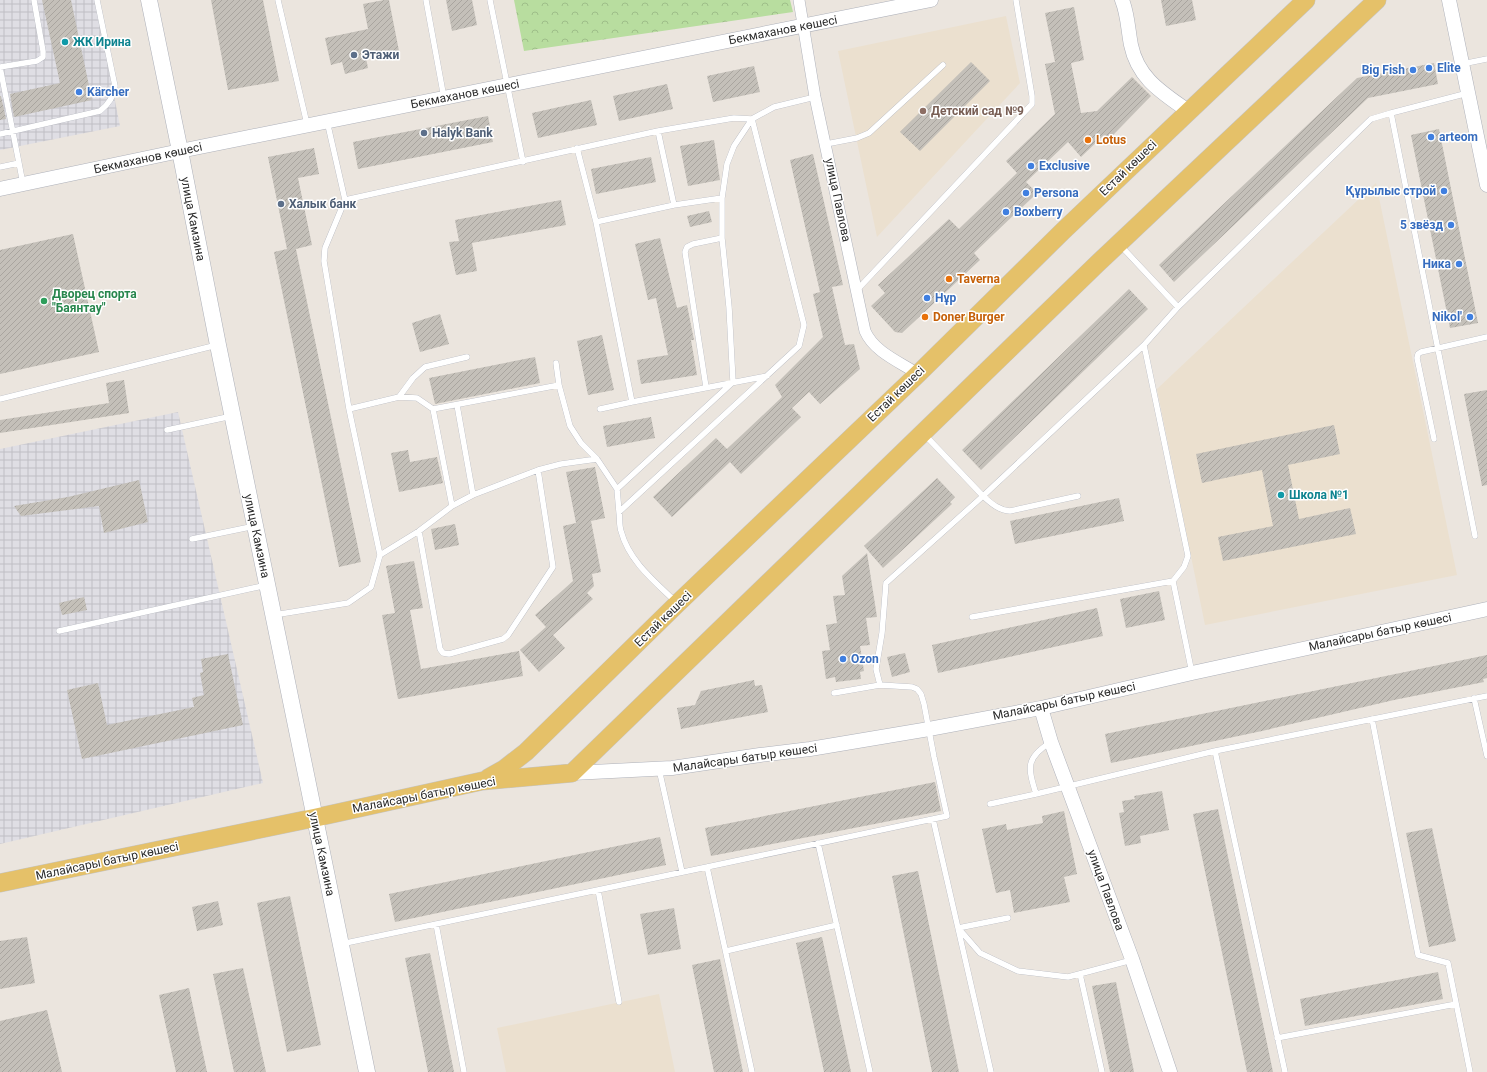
<svg xmlns="http://www.w3.org/2000/svg" width="1487" height="1072" font-family="Roboto,sans-serif">
<defs>
<pattern id="industrial-grid" width="8" height="8" patternUnits="userSpaceOnUse"><rect width="8" height="8" fill="#dfdee4"/><path d="M0 4h8M4 0v8" fill="none" stroke="#c0bfc4"/></pattern>
<pattern id="forest-crowns" width="20" height="18" patternUnits="userSpaceOnUse"><rect width="20" height="18" fill="#b8dd9f"/><path d="M2 6a3 3 0 1 1 6 0M12 15a3 3 0 1 1 6 0" fill="none" stroke="#9ebe89"/></pattern>
<pattern id="building-hatch" width="6" height="6" patternUnits="userSpaceOnUse"><rect width="6" height="6" fill="#c4c0b9"/><path d="M-1 1l2-2M0 6l6-6M5 7l2-2" fill="none" stroke="#a9a59f"/></pattern>
</defs>
<rect width="100%" height="100%" fill="#ebe5de"/>
<!-- industrial -->
<path fill="url(#industrial-grid)" d="M0,0H95L120,126L0,150Z
M178,412L263,783L0,844V449Z"/>
<!-- education -->
<path fill="#ebe0cf" d="M1006,16L1020,83L877,237L838,51Z
M1376,183L1457,575L1205,625L1157,389Z
M659,994L675,1072H506L497,1028Z"/>
<!-- forest -->
<path fill="url(#forest-crowns)" d="M514,0H790L793,12L524,51Z"/>
<!-- building -->
<path fill="url(#building-hatch)" d="M42,0H71L92,100L14,117L10,94L60,83Z
M211,0H263L279,81L228,90Z
M384,0H389L399,51L366,58L368,68L345,74L342,62L331,65L325,38L368,29L363,4Z
M446,0H472L477,25L452,31Z
M1161,0H1192L1196,20L1166,26Z
M1074,7L1084,60L1071,63L1081,113L1097,111L1132,77L1151,96L1109,139L1104,135L1081,157L1068,142L1026,182L1037,193L974,253L980,260L902,333L895,332L871,306L885,293L878,285L949,219L959,229L1017,173L1006,161L1055,114L1045,64L1055,62L1045,13Z
M971,62L990,81L920,151L900,132Z
M1434,63L1438,84L1368,98L1174,282L1159,265L1357,78Z
M754,66L760,92L713,102L707,76Z
M667,84L673,109L619,121L613,96Z
M0,96H1L6,119L0,120Z
M591,100L597,125L538,138L532,113Z
M488,116L493,142L358,169L353,142Z
M1439,129L1478,323L1450,328L1411,135Z
M714,140L720,180L688,186L680,146Z
M314,148L319,174L298,178L312,245L296,249L361,562L339,567L274,252L287,249L268,157Z
M813,154L843,285L832,287L845,345L854,344L860,369L820,404L809,392L792,408L801,417L741,474L730,462L672,517L653,497L716,438L727,449L782,397L775,385L823,337L813,294L820,292L790,160Z
M651,157L656,182L596,194L591,169Z
M561,200L566,225L472,243L477,271L456,275L449,242L459,241L455,220Z
M709,211L712,222L690,227L687,216Z
M73,234L99,352L0,374V250Z
M660,238L677,308L687,305L694,340H691L697,375L641,384L637,360L668,355L656,298L648,300L635,244Z
M1129,289L1148,309L981,470L962,450Z
M440,314L449,344L420,352L412,323Z
M602,335L614,390L588,395L577,341Z
M535,357L540,383L435,404L429,378Z
M124,380L129,413L0,433V420L109,403L106,383Z
M1487,390V485L1482,486L1464,394Z
M651,417L655,438L607,447L603,426Z
M1334,425L1340,454L1288,465L1299,519L1350,508L1356,534L1223,561L1218,537L1273,526L1262,470L1202,483L1196,454Z
M408,450L410,462L437,457L443,483L399,492L391,453Z
M595,467L605,518L591,521L601,572L592,574L594,586L587,593L593,599L553,635L565,648L539,672L520,650L546,627L535,615L573,581L563,526L576,523L566,472Z
M937,478L955,497L950,502L952,504L883,568L864,546Z
M139,480L148,522L104,533L99,506L21,516L14,506L68,497Z
M1119,498L1124,521L1015,544L1010,521Z
M455,524L459,545L435,550L431,529Z
M867,553L877,617L866,618L870,645L860,646L864,671L860,672L861,679L836,682L835,677L826,679L822,651L830,650L826,625L837,623L833,596L845,595L842,576Z
M414,561L423,608L410,610L421,669L519,651L523,676L398,699L382,615L395,613L386,566Z
M1159,591L1165,620L1126,628L1120,599Z
M84,597L87,610L62,615L59,603Z
M1097,608L1103,636L938,673L932,645Z
M905,653L910,672L892,677L887,657Z
M228,654L243,725L82,759L67,690L98,683L107,725L194,707L192,698L204,695L200,673L203,672L201,659Z
M1487,655V678L1483,679L1484,682L1394,700L1262,731L1111,763L1105,734Z
M754,680L755,686L762,685L768,712L681,729L677,708L695,705L701,691Z
M935,782L941,811L711,856L705,828Z
M1162,791L1169,830L1140,836L1141,843L1125,846L1119,813L1124,812L1122,801L1135,799L1134,796Z
M1218,809L1273,1072H1247L1193,814Z
M1064,811L1077,874L1064,877L1070,902L1014,913L1010,890L996,893L982,829L1006,824L1007,830L1043,823L1042,816Z
M1432,828L1456,941L1429,947L1406,833Z
M660,837L666,865L395,922L389,894Z
M918,871L959,1072H932L892,876Z
M290,896L321,1045L287,1052L257,903Z
M218,901L223,925L197,931L192,907Z
M674,908L681,949L648,955L640,914Z
M27,937L35,983L0,989V941Z
M822,937L851,1072H824L796,943Z
M430,953L454,1072H428L405,958Z
M720,959L743,1072H714L692,965Z
M243,968L266,1072H234L213,974Z
M1438,972L1443,999L1305,1026L1300,999Z
M1116,982L1134,1072H1110L1092,986Z
M189,988L207,1072H176L159,995Z
M47,1010L62,1072H0V1021Z"/>
<g fill="none" stroke-linecap="round" stroke-linejoin="round">
<!-- service casing -->
<g stroke="#aeb1ba" stroke-width="6">
<path id="service" d="M278,0L307,124
M426,0L444,98
M490,0L523,162
M1462,64L1487,59
M0,67L19,163L0,167
M0,67L37,61L43,57V51L34,0
M1391,113L1468,93
M327,121L345,200L325,248L324,261L349,409
M658,131L674,205
M0,134L100,111C109,104 114,97 115,86L97,0
M826,144L857,138L869,133L943,65
M577,148L596,222
M19,163L23,184
M345,200L658,131L734,118L752,119L734,146L727,164L722,198L674,205L596,222L632,402L767,376
M1120,245L1178,307
M857,290L1032,104V96L1016,0
M556,363L559,385
M706,387L685,252L687,247L693,244L722,238
M399,397L413,378L425,367L467,357
M0,399L217,345
M457,405L473,495
M600,409L632,402
M167,430L232,416
M924,434L983,496L1144,345
M1434,439L1417,358L1418,354L1421,352L1487,337
M617,489L733,382L729,307L722,238V198
M452,506L433,409L559,385L570,426L581,443L597,459
M419,531L440,649L443,653L449,654L503,639L508,635L553,567L538,470
M192,539L255,526
M380,555L349,409L399,397L417,398L433,409
M676,602C654,581 629,561 621,531C619,525 620,518 619,512L799,346L804,325L752,119L774,107L815,97
M274,615L348,603L371,587L380,555L419,531L452,506L473,495L538,470L561,464L597,459L617,489L619,512
M972,617L1173,581
M59,631L267,585
M1192,673L1173,581L1184,567L1188,556L1144,345L1178,307L1371,119L1391,113L1475,536
M834,693L880,685
M1474,698L1487,756
M1372,719L1418,955L1448,963L1470,1072
M1215,751L1285,1072
M659,769L682,872
M1036,794L1215,751L1487,696
M990,804L1036,794C1028,768 1025,758 1051,742
M933,819L991,1072
M818,843L870,1072
M598,890L619,1002
M436,924L464,1072
M958,928L1008,918
M960,930L980,953L1018,971L1068,977L1132,960
M341,944L707,867
M726,951L837,925
M1080,974L1102,1072
M1277,1038L1456,1004
M752,1072L707,867L947,816L934,757L924,704L921,694L917,689L912,687L880,685L876,669L882,633L886,583L983,496C991,503 998,510 1010,511L1078,496"/>
</g>
<!-- minor casing -->
<g stroke="#aeb1ba" stroke-width="12">
<path id="minor" d="M799,0L815,97L865,331C874,352 900,362 918,374"/>
</g>
<!-- tertiary casing -->
<g stroke="#aeb1ba" stroke-width="15">
<path id="tertiary" d="M1122,0C1128,15 1128,30 1131,45C1138,79 1163,93 1188,111
M1449,0L1487,185
M0,189L180,151L931,0
M1041,708L1051,742L1132,959L1170,1072
M572,773L672,768L760,755L810,749L929,729L1041,708L1192,673L1487,609"/>
</g>
<!-- secondary casing -->
<g stroke="#aeb1ba" stroke-width="17">
<path id="secondary" d="M149,0L180,151L218,345L367,1072"/>
</g>
<!-- primary casing -->
<g stroke="#c4c4c4" stroke-width="19">
<path id="primary" d="M488,778L504,769L526,752L677,604L918,374L1063,231L1306,0
M0,883L314,818L482,781L572,773L1097,264L1377,0"/>
</g>
<!-- service -->
<use href="#service" stroke="#fff" stroke-width="5.5"/>
<!-- minor -->
<use href="#minor" stroke="#fff" stroke-width="11"/>
<!-- tertiary -->
<use href="#tertiary" stroke="#fff" stroke-width="14"/>
<!-- secondary -->
<use href="#secondary" stroke="#fff" stroke-width="16"/>
<!-- primary -->
<use href="#primary" stroke="#e5c169" stroke-width="18"/>
</g>
<!-- markers -->
<g fill="#0f9aa8" stroke="#fff" stroke-width="1.5">
<circle cx="65" cy="42" r="4"/>
<circle cx="1281" cy="495" r="4"/>
</g>
<g fill="#5c6f8a" stroke="#fff" stroke-width="1.5">
<circle cx="354" cy="55" r="4"/>
<circle cx="424" cy="133" r="4"/>
<circle cx="281" cy="204" r="4"/>
</g>
<g fill="#3f7fe0" stroke="#fff" stroke-width="1.5">
<circle cx="1429" cy="68" r="4"/>
<circle cx="1413" cy="70" r="4"/>
<circle cx="79" cy="92" r="4"/>
<circle cx="1431" cy="137" r="4"/>
<circle cx="1031" cy="166" r="4"/>
<circle cx="1444" cy="191" r="4"/>
<circle cx="1026" cy="193" r="4"/>
<circle cx="1006" cy="212" r="4"/>
<circle cx="1451" cy="225" r="4"/>
<circle cx="1459" cy="264" r="4"/>
<circle cx="927" cy="298" r="4"/>
<circle cx="1470" cy="317" r="4"/>
<circle cx="843" cy="659" r="4"/>
</g>
<circle fill="#8d6e63" stroke="#fff" stroke-width="1.5" cx="923" cy="111" r="4"/>
<g fill="#e8710a" stroke="#fff" stroke-width="1.5">
<circle cx="1088" cy="140" r="4"/>
<circle cx="949" cy="279" r="4"/>
<circle cx="925" cy="317" r="4"/>
</g>
<circle fill="#2e9e5b" stroke="#fff" stroke-width="1.5" cx="44" cy="301" r="4"/>
<g text-anchor="middle" stroke-width="3" stroke-linejoin="round" paint-order="stroke">
<!-- street labels -->
<g font-size="12" fill="#2b2b2b" stroke="#fff">
<text transform="translate(783 30) rotate(-11)" y="4">Бекмаханов көшесі</text>
<text transform="translate(465 94) rotate(-11)" y="4">Бекмаханов көшесі</text>
<text transform="translate(148 158) rotate(-12)" y="4">Бекмаханов көшесі</text>
<text transform="translate(1128 168) rotate(-44)" y="4">Естай көшесі</text>
<text transform="translate(838 200) rotate(78)" y="4">улица Павлова</text>
<text transform="translate(193 219) rotate(79)" y="4">улица Камзина</text>
<text transform="translate(896 394) rotate(-44)" y="4">Естай көшесі</text>
<text transform="translate(257 536) rotate(78)" y="4">улица Камзина</text>
<text transform="translate(663 619) rotate(-44)" y="4">Естай көшесі</text>
<text transform="translate(1380 632) rotate(-12)" y="4">Малайсары батыр көшесі</text>
<text transform="translate(1064 701) rotate(-12)" y="4">Малайсары батыр көшесі</text>
<text transform="translate(745 758) rotate(-8)" y="4">Малайсары батыр көшесі</text>
<text transform="translate(424 795) rotate(-11)" y="4">Малайсары батыр көшесі</text>
<text transform="translate(322 854) rotate(78)" y="4">улица Камзина</text>
<text transform="translate(107 861) rotate(-12)" y="4">Малайсары батыр көшесі</text>
<text transform="translate(1106 890) rotate(70)" y="4">улица Павлова</text>
</g>
<!-- culture labels -->
<g font-size="12" font-weight="bold" fill="#0d838f" stroke="#fff" text-anchor="start">
<text x="73" y="46">ЖК Ирина</text>
<text x="1289" y="499">Школа №1</text>
</g>
<!-- service labels -->
<g font-size="12" font-weight="bold" fill="#4e5e75" stroke="#fff" text-anchor="start">
<text x="362" y="59">Этажи</text>
<text x="432" y="137">Halyk Bank</text>
<text x="289" y="208">Халык банк</text>
</g>
<!-- shop labels -->
<g font-size="12" font-weight="bold" fill="#366cbe" stroke="#fff" text-anchor="start">
<text x="1437" y="72">Elite</text>
<text x="1405" y="74" text-anchor="end">Big Fish</text>
<text x="87" y="96">Kärcher</text>
<text x="1439" y="141">arteom</text>
<text x="1039" y="170">Exclusive</text>
<text x="1436" y="195" text-anchor="end">Құрылыс строй</text>
<text x="1034" y="197">Persona</text>
<text x="1014" y="216">Boxberry</text>
<text x="1443" y="229" text-anchor="end">5 звёзд</text>
<text x="1451" y="268" text-anchor="end">Ника</text>
<text x="935" y="302">Нұр</text>
<text x="1462" y="321" text-anchor="end">Nikol'</text>
<text x="851" y="663">Ozon</text>
</g>
<!-- education labels -->
<g font-size="12" font-weight="bold" fill="#785e54" stroke="#fff" text-anchor="start">
<text x="931" y="115">Детский сад №9</text>
</g>
<!-- food labels -->
<g font-size="12" font-weight="bold" fill="#c56008" stroke="#fff" text-anchor="start">
<text x="1096" y="144">Lotus</text>
<text x="957" y="283">Taverna</text>
<text x="933" y="321">Doner Burger</text>
</g>
<!-- leisure labels -->
<g font-size="12" font-weight="bold" fill="#27864d" stroke="#fff" text-anchor="start">
<text x="52" y="298">Дворец спорта<tspan x="52" dy="14">"Баянтау"</tspan></text>
</g>
</g>
</svg>
